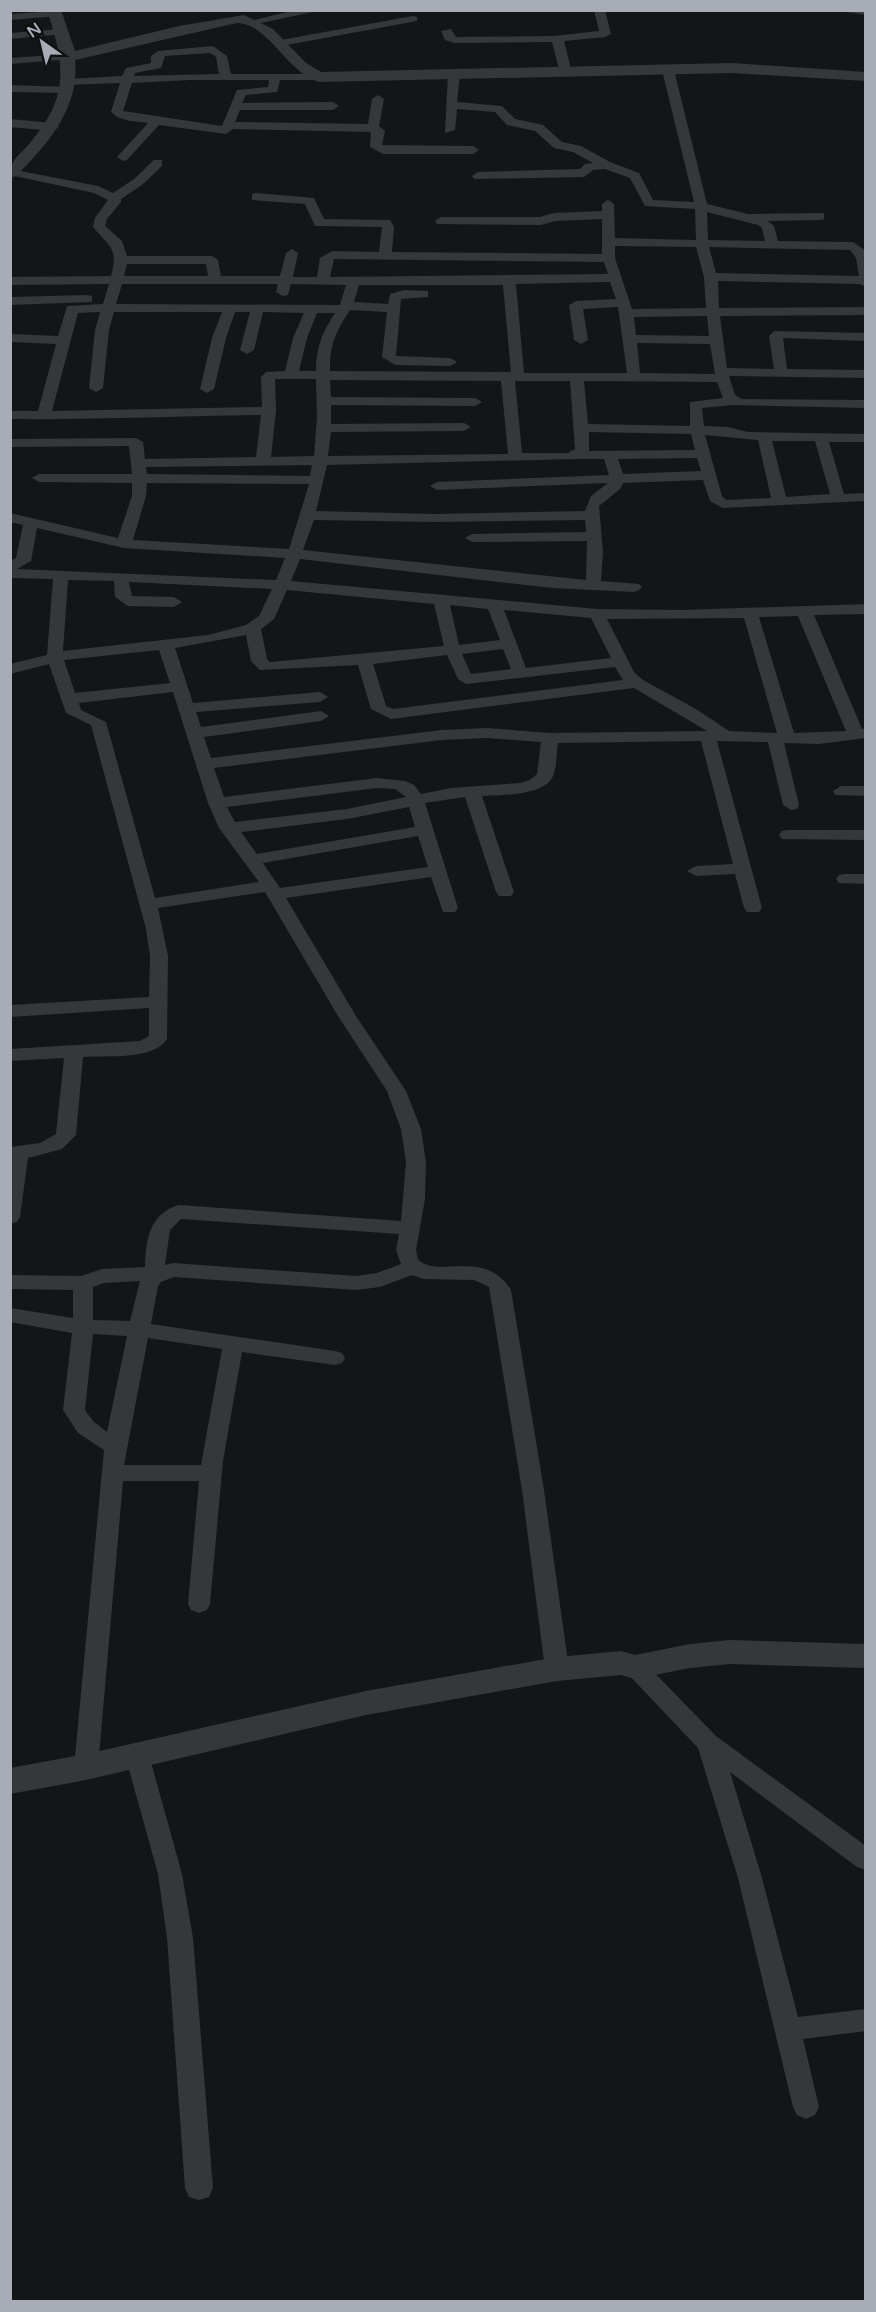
<svg xmlns="http://www.w3.org/2000/svg" width="876" height="2312" font-family="'Varela Round',sans-serif">
<rect width="100%" height="100%" fill="#141516"/>
<g fill="none" stroke-linecap="round" stroke-linejoin="round">
<!-- minor -->
<path fill="#36373b" fill-rule="evenodd" d="M296,10H322L252,25L246,22Z
M594,10H605L611,34L605,37L564,41L572,73L566,76L560,73L552,42L455,43L445,40L441,31L451,29L456,37L554,36L599,31Z
M835,10H866V15Z
M55,11L61,14L59,16L10,20V14Z
M413,16L417,17V21L281,46L275,43L281,40Z
M60,29L66,32L64,34L10,39V33Z
M213,46L227,56L231,74H319L325,77L319,80H280L277,92L246,95L242,103L333,102L339,106L333,110H240L235,122L368,124L372,99L378,95L384,99L379,126L385,131L382,145L473,146L479,150L473,154H383L370,147L371,132L233,129L226,134L159,125L127,160L123,161L117,157L148,123C135,121 121,122 111,112L120,83L68,85L62,82L68,79L122,76L126,68L151,63V56L158,51ZM210,53L216,57L219,74L134,76L135,73L161,68L165,56ZM190,80H269L268,87L237,90L222,126L123,111L132,83Z
M68,54L74,57L72,59L10,64V58Z
M668,67L674,70L707,204L748,214L824,213V219L820,220L768,221L774,226L778,241L853,242L866,251V287L860,284L718,281L719,308L866,307V315L720,316L727,368L774,369L769,336L774,331L866,333V341L783,338L787,369L866,370V378L729,376L735,395L742,399L866,400V408L733,405L702,408L704,426L728,427L748,432L866,434V442H829L844,494L866,493V501L723,508L710,501L703,480L623,483L620,489L599,506L603,552L601,581L639,584L642,587L639,590L634,592L552,588L300,559L291,581L597,609L682,610L866,604V614L814,615L862,729L866,728V738L819,744L784,743L799,805L797,809L791,810L783,805L768,742L717,741L762,908L759,912H747L744,908L735,874L696,876L687,871L696,866L733,864L701,741L558,743C556,753 557,767 553,776C545,796 500,795 482,796L514,892L511,896H499L496,892L465,797L425,803L458,908L455,912H443L431,877L286,898L356,1016L406,1091L421,1129L426,1162L425,1199L416,1250L418,1259C435,1280 485,1247 511,1290L544,1490L569,1669L565,1675L557,1678L549,1675L545,1669L522,1490L489,1287L474,1280L424,1279L412,1275L380,1287L356,1290L174,1277L161,1282L158,1286L151,1324L335,1351L342,1353L345,1358L342,1363L335,1365L242,1352L223,1461L210,1604L207,1610L199,1613L191,1610L188,1604L199,1481H123L98,1767L94,1774L86,1777L78,1774L74,1767L104,1450L78,1433L63,1410L72,1333L10,1322V1308L73,1318V1290L10,1289V1275L81,1276L102,1269L145,1267C146,1239 149,1214 179,1205L401,1221L406,1162L401,1129L387,1091L338,1016L265,892L158,908L168,956L167,1039C153,1061 106,1055 83,1057L76,1135L62,1149L28,1158L20,1217L17,1222L10,1224V1147L40,1143L56,1134L64,1058L10,1061V1049L140,1041L149,1036V1008L10,1017V1005L149,997L150,956L146,929L91,725L66,713L49,664L10,674V664L47,655L53,579L10,578V561L16,558L23,525L10,522V513L118,538L132,496V483L39,482L32,478L39,474H132L129,446L10,447V439L136,438L143,442L145,459L256,457L261,415C178,416 94,420 10,419V411H38L56,344L10,342V334L58,336L67,306L103,304L109,284L10,285V277L111,276C119,247 109,247 93,227L95,218L108,200L94,193L10,175V169L98,186L113,193L134,179L154,160H162V166L142,185L121,199V202L107,219L105,226L122,241L127,256H212L218,260L221,276H280L286,253L292,249L298,253L293,277H317L320,258L332,251L379,252L382,227L315,226L305,204L252,200V194L256,193L314,198L324,219L390,220L394,227L392,252L602,254V219L555,221L541,225L437,224L435,221L441,217H540L554,213L602,211V204L608,200L614,204L615,238L696,240L695,209L645,206L630,178L605,169L593,170L584,177L474,179L472,176L478,172L580,169L585,164L593,163L573,152L554,148L535,131L507,125L495,112L457,109L455,130L445,133L448,74L454,71L460,74L457,102L502,106L515,119L543,125L562,142L581,146L610,162L639,173L653,200L694,202L662,70ZM707,212L758,225L762,228L765,241L708,240ZM615,246L696,247L704,277L706,308L632,309L615,258ZM709,247L850,250L856,258L859,276L716,273ZM334,259L604,262L608,274L330,277ZM127,264H206L208,276H124ZM610,282L616,299L576,301L569,305L574,340L581,344L588,340L583,309L618,307L627,373H524L516,284ZM122,284H278L276,292L283,296L288,295L291,284L346,285L340,305L116,304ZM359,285H503L511,372L330,371C329,346 336,331 350,310L387,312L382,357L395,365L450,366L457,362L450,358L396,356L401,299L428,297V291L404,290L390,294L388,304L354,302ZM100,312L95,330L89,388L96,392L103,388L109,330L114,312H222L212,338L200,389L207,393L214,389L226,338L235,312H250L240,350L247,354L254,350L263,312L304,313L293,338L285,371L266,372L261,377L262,407L52,411L78,313ZM317,313H335C322,333 316,347 316,371H299L307,338ZM707,316L709,336L636,335L634,317ZM637,343L710,344L715,374L640,373ZM275,379H316L317,418L314,456L271,457L276,411ZM330,380L501,381L508,454L328,456L331,432L464,431L471,427L464,423L331,424V405L475,406L482,402L475,398L331,397ZM515,381H570L575,449L568,453H522ZM584,381L717,382L723,398L690,402V426L588,424ZM589,432L691,434L695,450L589,451ZM705,435L758,440L771,498L726,500L722,496ZM772,441H815L830,494L786,497ZM697,458L701,471L623,474L618,459ZM577,459H604L609,475L437,482L430,486L437,490L608,483L591,496L585,511L434,514L316,511L327,465ZM312,465L310,476L147,474L146,467ZM147,483L309,484L289,549L133,540L146,496ZM314,520L434,522L585,520L586,532L472,534L465,538L472,542L587,541L586,580L303,550ZM37,528L124,548L285,558L276,580L17,569L31,561ZM68,580L114,581L115,597L128,606L174,607L182,602L174,597L132,596L129,582L272,589L259,616L246,625L208,635L63,651ZM287,590L434,604L444,646L270,662L267,659L261,629L274,619ZM450,605L488,609L500,640L459,645ZM504,610L591,618L611,658L526,668ZM798,616L846,731L794,733L759,617ZM744,618L777,733L729,731L696,709L643,680L634,672L607,619ZM246,635L251,661L260,670L358,665L371,709L391,719L634,688L707,731L550,733L487,728L442,730L211,758L204,737L321,721L329,716L321,711L201,727L196,712L320,702L328,697L320,692L193,703L175,648ZM503,649L511,669L471,674L462,654ZM159,650L170,683L75,693L64,660ZM447,655L458,679L466,684L615,667L623,680L393,709L386,706L373,664ZM173,692L208,803L219,828L259,882L155,898L106,722L81,710L79,703ZM487,738L541,742L537,774L530,780L520,783L451,788L421,794L414,785L405,781L377,778L224,797L214,768L442,740ZM377,788L395,789L406,797L347,809L235,822L227,807ZM409,807L415,827L257,854L241,832L347,819ZM418,836L428,867L280,888L263,863ZM181,1219L399,1234L396,1250L401,1264L377,1273L356,1276L173,1263L165,1265L170,1230ZM140,1281L130,1321L93,1320V1287L104,1283ZM93,1334L127,1336L107,1432L94,1422L85,1410ZM148,1338L222,1349L201,1465H124Z
M10,85L67,87L73,90L67,93L10,92Z
M10,119L53,123L59,127L53,131L10,127Z
M87,295L92,296V302L10,305V297Z
M841,786H866V796L835,795L833,791Z
M788,830H866V840L782,839L779,835L782,831Z
M845,874H866V884L839,883L836,879L839,875Z
M635,1658L643,1661L716,1736L866,1846V1870L857,1867L730,1772L762,1878L798,2017L866,2009V2031L803,2039L819,2107L815,2115L806,2119L797,2115L793,2107L738,1878L698,1748L627,1673L623,1667L627,1661Z
M137,1745L145,1748L149,1755L182,1874L193,1938L213,2188L209,2197L199,2200L189,2197L185,2188L167,1938L158,1874L125,1755L129,1748Z"/>
<!-- tertiary -->
<path fill="#36373b" fill-rule="evenodd" d="M47,10H61L75,51L179,26L244,15L273,29L306,63L321,72L732,63L866,72V81L732,73L319,82C287,73 268,23 237,23L75,60C80,108 47,145 16,176L10,178C10,159 18,157 29,144C70,97 65,65 47,10Z
M730,1640L866,1644V1668L730,1664L690,1668L635,1679L621,1675L557,1681L366,1715L86,1780L10,1794V1768L86,1754L366,1691L557,1657L621,1651L635,1655L690,1644Z"/>
</g>
<!-- border -->
<rect width="876" height="2312" fill="none" stroke="#a7acb6" stroke-width="24"/>
<!-- north arrow -->
<g transform="translate(42 42) rotate(326)" stroke="#0f1011" stroke-width="4.5" paint-order="stroke">
<path d="M0-4.5L10 22L0 15L-10 22Z" fill="#a7acb6"/>
<text y="-9" font-size="16" font-weight="bold" text-anchor="middle" fill="#a7acb6">N</text>
</g>
</svg>
